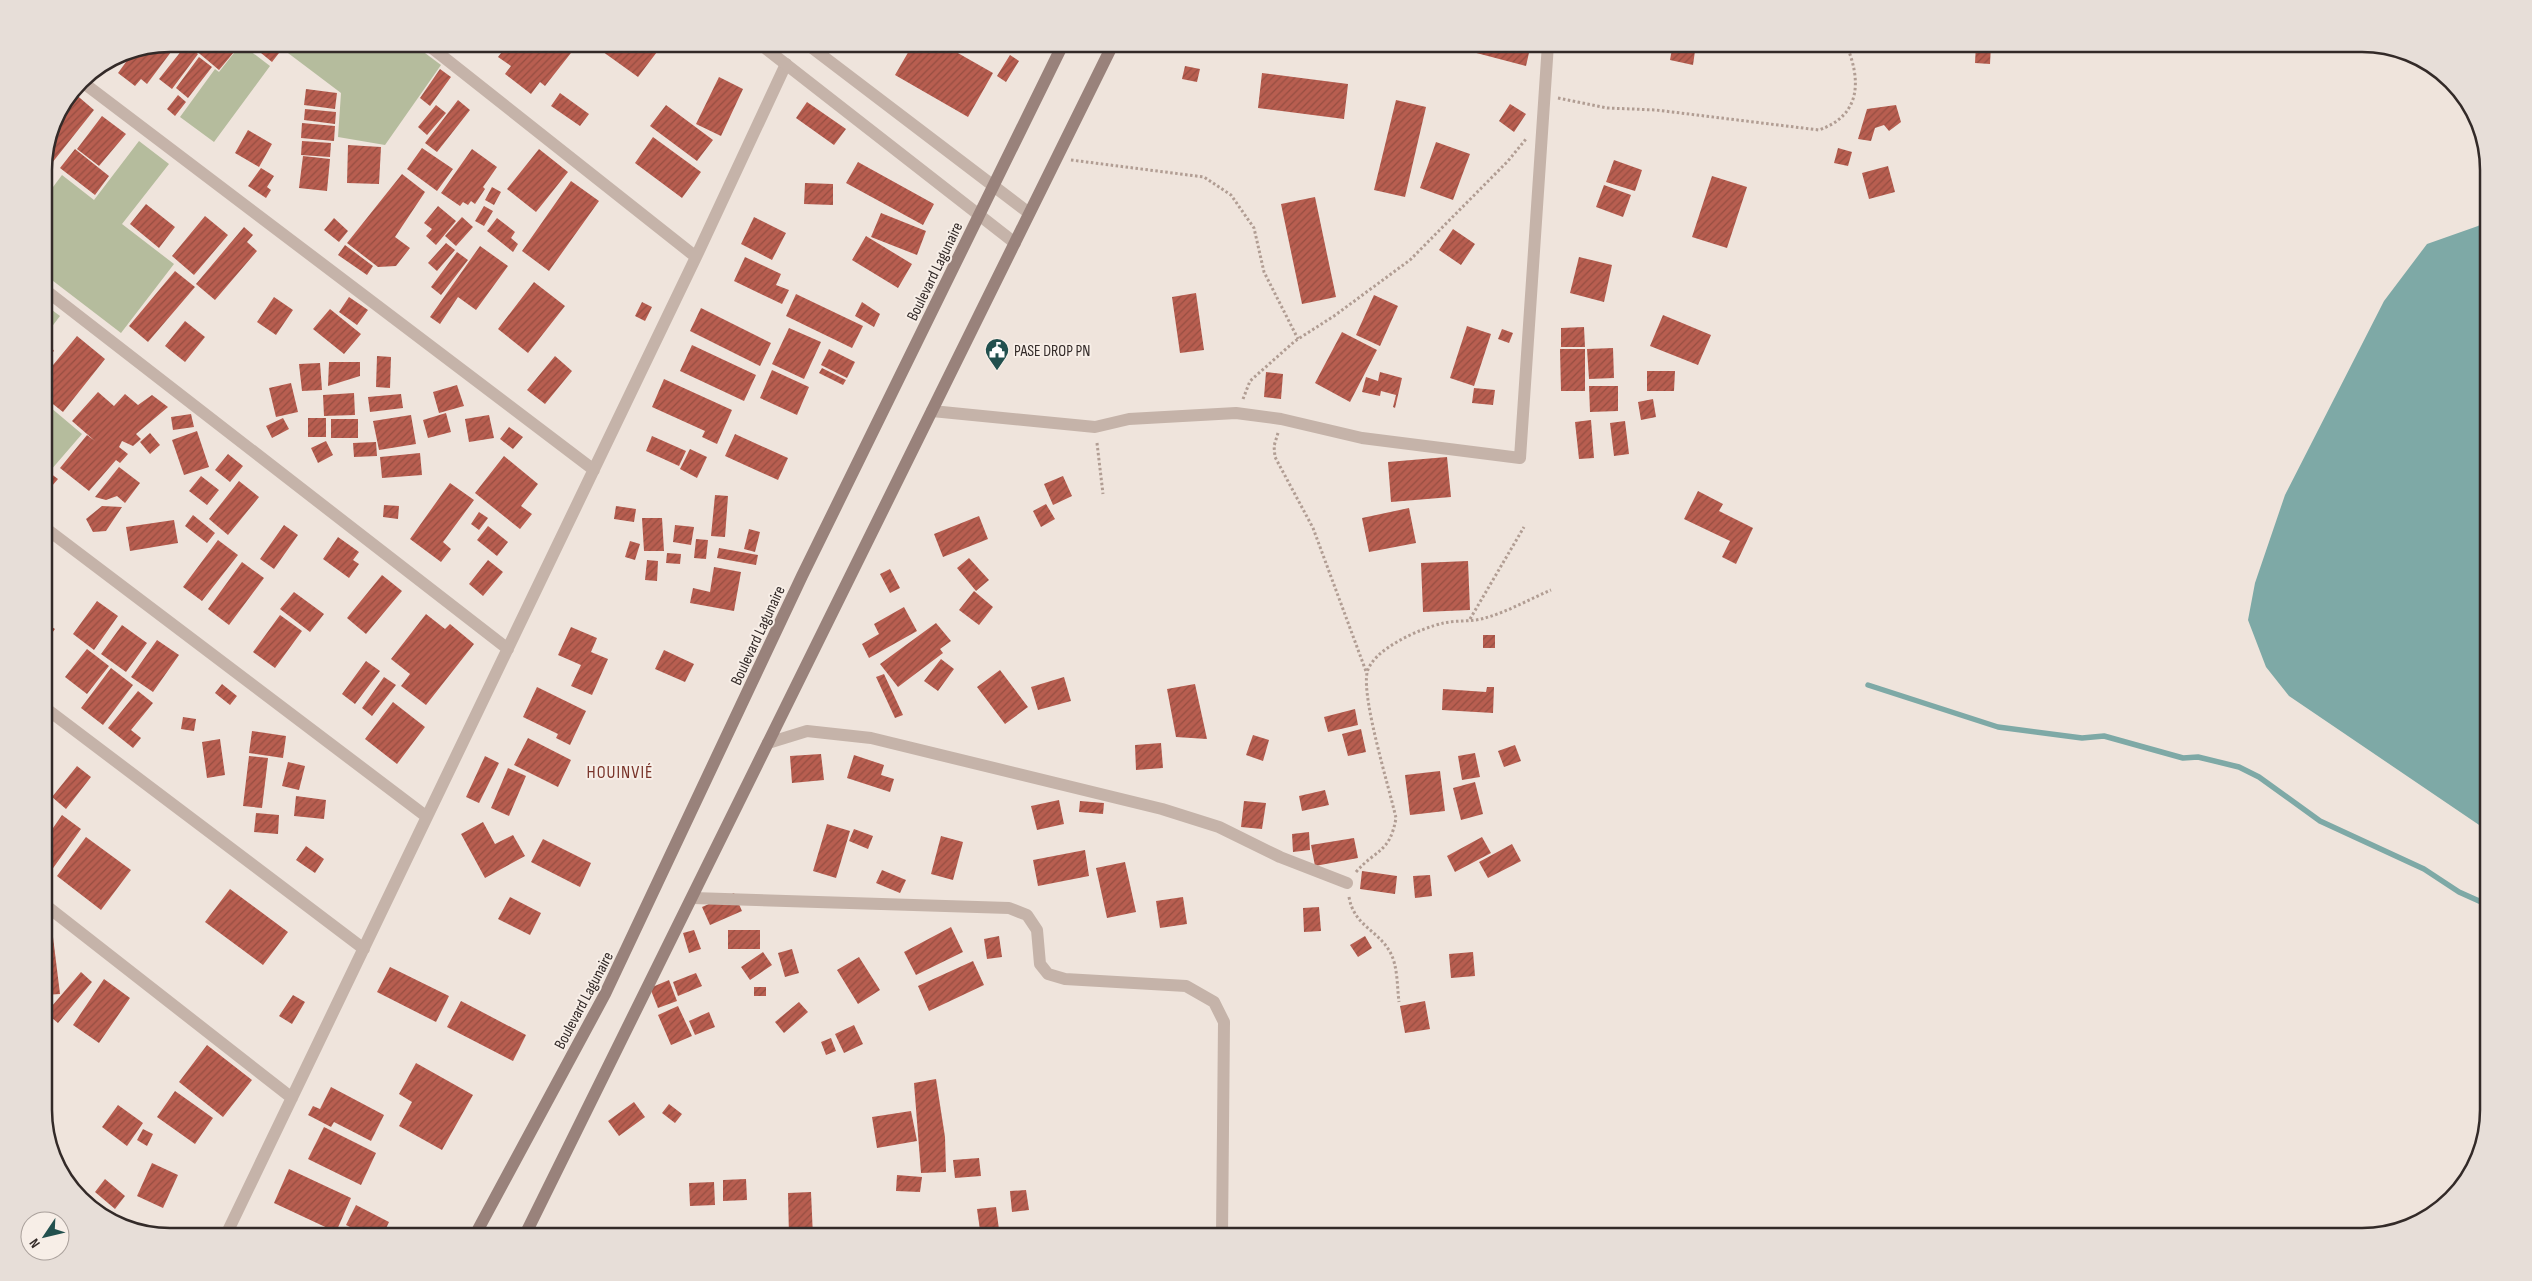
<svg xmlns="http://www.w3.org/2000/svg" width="2532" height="1281" font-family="'Sofia Sans Condensed',sans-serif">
<defs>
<pattern id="building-hatch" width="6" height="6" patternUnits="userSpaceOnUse" patternTransform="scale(1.25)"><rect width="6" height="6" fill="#b85e50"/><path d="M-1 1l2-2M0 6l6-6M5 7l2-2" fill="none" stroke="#964e42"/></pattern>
</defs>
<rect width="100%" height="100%" fill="#efe4dc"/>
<!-- grass -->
<path fill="#b5bc9d" d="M241,44L270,66L214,142L180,117L215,69L219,72Z
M295,44H413L441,65L385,145L338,137L341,93L288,53Z
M139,141L169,164L122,224L174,264L121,333L44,274V199L62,175L94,200Z
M44,304L60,316L44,337Z
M44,402L82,434L44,478Z"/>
<!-- water -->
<path fill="#7ea9a6" d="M2488,219V831L2289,696L2266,667L2248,620L2255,583L2285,495L2384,301L2427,244L2478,226Z"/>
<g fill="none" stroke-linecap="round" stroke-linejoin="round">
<!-- stream -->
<path stroke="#7ea9a6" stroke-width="5.5" d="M1868,685L1998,727L2082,738L2104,736L2183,758L2198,757L2239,767L2259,777L2320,821L2424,869L2459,892L2488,905"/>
</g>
<!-- building -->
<path fill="url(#building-hatch)" d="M170,44H177L147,84L141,79L135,86L118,73L134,51Z
M188,44H224L234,52L219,70Z
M250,44H290L288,46L286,44L272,62Z
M508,44H578L545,86L540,82L531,94L505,74L511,66L498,57Z
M592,44H663L638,77Z
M913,44H942L993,73L968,117L895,75Z
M976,44H1014L1012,53Z
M1466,44H1531L1526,66L1465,50Z
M1673,44H1696L1693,65L1670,60Z
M1976,44H1991L1990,64L1975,63Z
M186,45L198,54L172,89L159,79Z
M1010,55L1019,61L1006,82L997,76Z
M199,57L212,67L188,98L176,88Z
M1185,66L1200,69L1197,82L1182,79Z
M440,69L451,77L430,106L420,98Z
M1262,73L1348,84L1344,119L1258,108Z
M719,77L743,89L721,136L696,124Z
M306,89L337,93L335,109L304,105Z
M73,92L94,110L48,168L44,162L57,114Z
M560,93L589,114L580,126L551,106Z
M178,95L186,102L175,116L167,109Z
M458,100L470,110L437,152L425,143Z
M1396,100L1426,107L1405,197L1374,190Z
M807,102L846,129L834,145L796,118Z
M1510,104L1526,114L1514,132L1499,121Z
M436,105L446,113L427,135L418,127Z
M666,105L713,140L697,161L650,126Z
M1896,105L1901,122L1889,131L1884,125L1875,128L1871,141L1858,139L1867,109Z
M305,109L336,112L335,124L304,120Z
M102,116L126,134L99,166L77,149Z
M302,123L335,126L334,141L301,138Z
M248,130L272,144L259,167L235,153Z
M653,137L701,172L682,198L635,163Z
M302,141L331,143L330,157L301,155Z
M1436,142L1470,154L1453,200L1420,188Z
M348,145L381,147L379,184L347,183Z
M422,148L453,169L437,191L407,169Z
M1838,148L1852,152L1848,166L1834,163Z
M75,149L109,176L95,195L60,168Z
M472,149L497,167L483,187L485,189L475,204L471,201L468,205L463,202L460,206L441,193Z
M539,149L568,172L536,212L507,189Z
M303,156L330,159L327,191L299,188Z
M1614,160L1642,170L1635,191L1606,182Z
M858,162L934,204L923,225L846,183Z
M1888,166L1895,192L1869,199L1862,173Z
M261,168L274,176L267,187L271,190L266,198L248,186Z
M402,174L425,192L395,237L410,248L396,266L378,267L347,243Z
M1712,176L1747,187L1727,248L1692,237Z
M571,181L599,201L549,271L522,251Z
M805,183L833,184V205L804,204Z
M1604,185L1631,195L1623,217L1596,207Z
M492,187L501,192L494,205L485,200Z
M1315,197L1336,297L1302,304L1281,204Z
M146,204L175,227L159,248L130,224Z
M438,206L456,221L436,245L426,236L432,229L424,223Z
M484,206L493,211L484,226L475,221Z
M881,213L926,231L917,255L871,237Z
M205,216L228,235L194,275L172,256Z
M462,217L473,227L456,246L445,236Z
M754,217L786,233L772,260L741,244Z
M334,218L348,231L339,242L324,230Z
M497,218L515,232L511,238L518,244L513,252L487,231Z
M244,227L253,235L247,242L257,251L215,300L196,284Z
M1453,229L1475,244L1461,265L1439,250Z
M866,236L912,264L898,288L852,260Z
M446,243L455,250L437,271L428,263Z
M345,245L373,266L367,275L338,255Z
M480,246L508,266L476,310L458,297L440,324L430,317Z
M457,252L468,260L441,295L431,287Z
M745,257L781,274L776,285L789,290L782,304L734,281Z
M1579,257L1612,265L1604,302L1570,293Z
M175,271L195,287L148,342L129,326Z
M534,282L565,306L528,353L498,329Z
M1196,293L1204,350L1180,353L1172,297Z
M796,294L863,326L852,348L786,316Z
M1374,295L1398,306L1380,346L1356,335Z
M274,297L293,310L276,335L257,322Z
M349,297L368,310L357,325L339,312Z
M642,302L652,307L645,321L635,316Z
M862,302L880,314L874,327L855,316Z
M701,308L771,343L760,366L690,331Z
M330,309L361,334L344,354L313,329Z
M1663,315L1711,335L1698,365L1650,346Z
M185,321L205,337L185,362L165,346Z
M1467,326L1491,334L1474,386L1450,378Z
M1584,327L1585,347H1561V328Z
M789,328L821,342L804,379L772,364Z
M1502,329L1513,333L1509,343L1498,339Z
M1342,332L1377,350L1350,402L1315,383Z
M77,336L105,359L63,412L44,397V376Z
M48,342L54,351L44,359V345Z
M692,345L756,375L744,401L680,371Z
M1613,348L1614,378L1589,379L1587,349Z
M829,349L855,362L847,378L821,365Z
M1560,349H1585V391H1561Z
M377,356L391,357L390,388L376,387Z
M555,356L572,371L545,404L527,390Z
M329,362H360V376L328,386Z
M320,363L322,390L302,391L299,364Z
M822,368L846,380L843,385L819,373Z
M772,370L809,387L797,415L760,398Z
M1647,371H1675L1674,391H1647Z
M1266,372L1283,374L1281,399L1264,397Z
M1380,372L1402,378L1395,408L1393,407L1396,395L1381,391L1380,396L1362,392L1366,377L1378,381Z
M664,379L732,410L717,444L702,437L705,431L652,407Z
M291,383L298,412L276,417L269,388Z
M457,385L464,406L439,413L433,392Z
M1589,386H1618V411L1590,412Z
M1474,388L1495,390L1493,405L1472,403Z
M98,392L114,406L125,394L138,405L152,395L168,407L136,434L141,439L133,446L122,441L119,447L128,454L120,463L116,460L89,491L60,468L87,435L95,441L72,421Z
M354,393L355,415L324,416L323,395Z
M401,394L403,408L370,412L368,397Z
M1653,399L1656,417L1641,420L1638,402Z
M446,413L451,432L428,438L423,420Z
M191,414L194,427L173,430L171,417Z
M411,415L416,444L379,450L373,421Z
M489,415L494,438L469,442L465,419Z
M283,418L289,429L272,438L266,426Z
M308,418H326V437H308Z
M331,419H358V438H331Z
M1591,420L1594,458L1579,459L1575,422Z
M1625,421L1629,454L1614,456L1610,423Z
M509,427L523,437L513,449L500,439Z
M197,431L209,467L184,475L172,440Z
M150,433L160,445L150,454L140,442Z
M735,434L788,458L778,480L725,456Z
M652,436L686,451L679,466L646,451Z
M326,441L333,455L318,463L311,448Z
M376,442L377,456L354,457L353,443Z
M690,449L707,457L697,478L680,469Z
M420,453L422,475L382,478L380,457Z
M228,454L243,466L230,482L215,470Z
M504,456L538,484L521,506L532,514L520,529L475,493Z
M1447,457L1451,497L1391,502L1388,462Z
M119,467L140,483L125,503L117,496L106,500L95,497Z
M50,473L58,479L44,495V480Z
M201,476L219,490L207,505L189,491Z
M1063,476L1072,496L1053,505L1044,484Z
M239,481L259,497L228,535L209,519Z
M450,483L474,500L443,542L451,549L441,562L410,539Z
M1698,491L1723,504L1719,511L1753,528L1736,564L1722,557L1730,541L1684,519Z
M715,495L728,496L725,537L711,536Z
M1046,504L1055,519L1041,527L1033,511Z
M384,505L399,506L398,519L383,517Z
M102,506L122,507L106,531L93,532L86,519Z
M616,506L636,509L634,522L614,519Z
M1409,508L1416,543L1369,552L1362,518Z
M479,512L488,518L479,530L471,524Z
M193,515L215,533L207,543L185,526Z
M979,516L988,539L943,557L934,534Z
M642,518H662L664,551H644Z
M174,520L178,543L130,551L126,527Z
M284,525L298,535L274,569L260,559Z
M675,525L694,527L691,545L673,542Z
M488,526L508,542L497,556L477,540Z
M749,529L760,532L755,552L744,549Z
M338,537L359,552L353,560L359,564L349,578L323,559Z
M696,539L708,540L706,559L694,558Z
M218,540L238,555L202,601L183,587Z
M630,541L640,544L635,560L625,557Z
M719,548L758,555L756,565L717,558Z
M667,553L681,554L680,564L666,563Z
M969,558L989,580L976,591L957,568Z
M488,560L503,572L483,596L469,584Z
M647,560L658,561L657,581L645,580Z
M1468,561L1470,610L1423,612L1421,563Z
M242,562L264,578L229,625L208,609Z
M714,567L741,572L734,611L690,603L693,588L710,592Z
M890,569L900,588L890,593L880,574Z
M382,575L402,591L366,634L347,618Z
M974,591L993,607L979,625L959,610Z
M294,592L324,614L310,632L280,609Z
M97,601L118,616L94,650L73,634Z
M904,607L917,631L869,658L862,644L879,634L874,624Z
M426,614L445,629L450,624L474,644L426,705L401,686L410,674L391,659Z
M280,615L302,631L275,668L253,652Z
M44,622L55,629L44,644Z
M936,623L951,641L940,649L943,653L898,687L880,664Z
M122,625L147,643L126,672L101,654Z
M571,627L597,638L591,652L608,659L592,695L571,686L581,665L558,655Z
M1483,635H1495V648H1483Z
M157,640L179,655L153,692L131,677Z
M87,649L109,666L87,694L65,677Z
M664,650L694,664L685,682L655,669Z
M941,659L954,669L938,691L924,681Z
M366,661L380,671L355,704L342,694Z
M111,668L133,685L103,725L81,708Z
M1000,670L1028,707L1005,724L977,687Z
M884,674L903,715L895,718L876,677Z
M384,677L396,685L372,716L362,708Z
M1064,677L1071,701L1038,710L1031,687Z
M222,684L237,696L230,705L215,693Z
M1195,684L1207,739L1176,737L1167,689Z
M537,687L586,711L570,745L556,738L558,734L523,717Z
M1487,687H1494L1493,713L1442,710L1443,689L1486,692Z
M138,691L153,703L131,730L141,738L133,748L108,728Z
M393,702L425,727L397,764L365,739Z
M1355,709L1358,725L1328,732L1324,717Z
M183,717L196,719L194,731L181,729Z
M1361,729L1366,752L1348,756L1342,734Z
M252,731L286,736L283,758L249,753Z
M1253,735L1269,740L1263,761L1246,755Z
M528,738L571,760L558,787L514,765Z
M220,739L225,775L207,778L202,742Z
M1161,743L1163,768L1136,770L1135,745Z
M1515,745L1521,761L1504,767L1498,751Z
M1475,753L1480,777L1462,780L1458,756Z
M821,754L824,780L792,783L790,756Z
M854,755L884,765L881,775L894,779L890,792L847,778Z
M249,756L268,758L262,808L243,806Z
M485,756L499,763L479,803L466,797Z
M288,762L305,766L299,790L282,786Z
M77,766L91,777L66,809L52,797Z
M508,768L526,776L509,816L491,808Z
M1440,771L1445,811L1410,815L1405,775Z
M1475,782L1483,814L1461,820L1453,788Z
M1325,790L1329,805L1302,811L1299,796Z
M296,796L326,800L324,819L294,816Z
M1059,800L1064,824L1037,830L1031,806Z
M1080,801L1104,803L1103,814L1079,812Z
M1244,801L1266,803L1262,829L1241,827Z
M256,813L279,815L278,834L254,832Z
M62,815L81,829L51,871L44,865V841Z
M483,822L495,844L513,835L525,856L485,878L461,834Z
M827,824L850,831L836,878L813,871Z
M854,829L873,836L868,849L849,841Z
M1309,832L1310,850L1293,852L1292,834Z
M941,836L963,842L953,880L931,874Z
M86,837L131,870L101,910L57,876Z
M1482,837L1491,853L1455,872L1447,856Z
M1354,838L1358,858L1315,866L1311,845Z
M543,839L591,863L580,887L531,862Z
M1512,844L1521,861L1488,878L1479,862Z
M306,846L324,859L315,873L296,860Z
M1085,850L1089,876L1038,886L1033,860Z
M1125,862L1136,912L1107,918L1096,868Z
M882,870L906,880L900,893L876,883Z
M1362,871L1397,876L1395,894L1360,889Z
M1430,875L1432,896L1415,898L1413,876Z
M230,889L288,932L263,965L205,922Z
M734,893L742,911L710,925L702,907Z
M510,897L541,913L530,935L498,919Z
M1183,897L1187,924L1160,928L1156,901Z
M1319,907L1321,931L1304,932L1303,908Z
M951,927L963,952L916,975L904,952Z
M694,930L701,949L689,953L683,933Z
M728,930H760V949H728Z
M999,936L1002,957L987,959L984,939Z
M1365,936L1372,948L1358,957L1350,945Z
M53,937L60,994L44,995V938Z
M792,949L799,973L785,977L778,953Z
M763,952L772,965L750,980L741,967Z
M1473,952L1475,976L1451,978L1449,954Z
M859,957L880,990L858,1004L837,970Z
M973,961L984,985L929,1011L918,986Z
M390,967L449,996L436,1022L377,992Z
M81,972L92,982L58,1023L46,1013Z
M696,973L702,986L678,996L673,982Z
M104,979L130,998L99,1043L73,1025Z
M669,980L677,1001L658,1008L650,988Z
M754,987H766V996H754Z
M293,995L305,1002L292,1024L279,1016Z
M461,1001L526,1035L513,1061L447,1027Z
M1425,1001L1430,1029L1405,1033L1400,1006Z
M799,1002L808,1012L784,1033L775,1022Z
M678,1006L692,1036L671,1045L658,1015Z
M709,1012L715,1027L695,1035L689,1021Z
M854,1025L863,1044L844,1053L835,1034Z
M831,1038L836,1051L826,1055L821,1042Z
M207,1045L252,1080L223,1117L179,1082Z
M416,1063L473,1095L442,1150L399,1126L412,1102L399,1094Z
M936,1079L945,1137L946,1172L921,1173L914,1083Z
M331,1087L384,1115L371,1141L334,1122L331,1127L308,1115L313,1106L320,1109Z
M175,1091L213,1118L195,1144L157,1117Z
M634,1102L645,1117L619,1136L608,1121Z
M669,1104L682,1114L675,1123L662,1113Z
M118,1105L143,1123L127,1146L102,1127Z
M911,1111L917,1141L877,1148L872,1117Z
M324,1127L376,1153L361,1185L308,1159Z
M143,1129L153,1134L147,1146L137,1140Z
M979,1158L981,1176L955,1178L953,1160Z
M152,1163L178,1175L163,1208L137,1196Z
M289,1169L351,1198L336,1232L274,1203Z
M897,1175L922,1177L920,1192L896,1191Z
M105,1179L125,1196L115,1209L95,1192Z
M746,1179L747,1200L723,1201V1180Z
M714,1182L715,1205L690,1206L689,1183Z
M1026,1190L1029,1210L1012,1212L1010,1191Z
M811,1192L813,1237H789L788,1193Z
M356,1205L389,1222L382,1237H370L346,1225Z
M996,1207L1000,1237H981L977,1209Z
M301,1228L317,1237H296Z"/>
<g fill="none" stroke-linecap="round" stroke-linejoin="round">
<!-- path -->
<path stroke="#b19d93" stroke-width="3" stroke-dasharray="2.5 2.5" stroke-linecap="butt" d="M1558,98L1607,108L1656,110L1819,130C1862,115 1861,79 1846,44
M1071,160L1204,177L1231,195L1254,228L1264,272L1298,339
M1243,399L1250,381L1295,341L1334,316L1410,260L1508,161L1526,139
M1278,433L1274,446L1275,457L1313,528L1367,674
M1097,443L1103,494
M1470,619L1524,527
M1356,872C1376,849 1390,853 1396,818C1389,787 1362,700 1367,673C1372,649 1421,628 1444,623C1457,620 1472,622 1485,618C1507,612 1530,599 1551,590
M1349,897C1354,926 1378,930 1390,952C1398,966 1397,987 1399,1002"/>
<!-- minor -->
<path stroke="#c5b3a9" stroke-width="12" d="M427,44L696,257
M81,81L594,470
M44,289L508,649
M932,411L1095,427L1129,419L1236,413L1281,419L1362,438L1520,458L1548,44
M44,527L427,817
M44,707L364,949
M768,743L807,731L871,738L1162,809L1219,827L1280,857L1347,883
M693,898L1009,908L1027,915L1037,930L1040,964L1048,974L1065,979L1186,986L1214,1002L1224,1022L1222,1235L1220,1237
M44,904L292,1098
M225,1237L696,257L786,64"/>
<!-- tertiary -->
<path stroke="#c5b3a9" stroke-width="12" d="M760,44L1015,243
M807,44L1029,213"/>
<!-- secondary -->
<path stroke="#99827b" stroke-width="12" d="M474,1237L605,994L802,576L1063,44
M524,1237L1113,44"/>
</g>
<!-- icons -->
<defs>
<g id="civic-pin" transform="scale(1.25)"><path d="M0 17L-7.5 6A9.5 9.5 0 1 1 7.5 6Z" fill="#22504e" stroke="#f7eee7"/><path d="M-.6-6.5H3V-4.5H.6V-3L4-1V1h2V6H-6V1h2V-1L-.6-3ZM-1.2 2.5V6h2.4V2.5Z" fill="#fff"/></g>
</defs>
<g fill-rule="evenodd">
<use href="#civic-pin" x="997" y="350"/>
</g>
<g text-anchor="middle" stroke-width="4" stroke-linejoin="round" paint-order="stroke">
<!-- street labels -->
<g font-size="16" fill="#332a28" stroke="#f7eee7">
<text transform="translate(934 271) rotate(-64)" y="6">Boulevard Lagunaire</text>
<text transform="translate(757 635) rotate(-65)" y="6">Boulevard Lagunaire</text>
<text transform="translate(583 1000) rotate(-62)" y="6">Boulevard Lagunaire</text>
</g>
<!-- poi labels -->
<g font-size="16" fill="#332a28" stroke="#f7eee7" text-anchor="start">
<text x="1014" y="356">PASE DROP PN</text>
</g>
<!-- neighbourhood labels -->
<g font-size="18" letter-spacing="1" fill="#79342a" stroke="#f7eee7">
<text x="620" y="778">HOUINVIÉ</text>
</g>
</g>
<!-- crop -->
<path d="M0 0H2532V1281H0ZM170 52H2362A118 118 0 0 1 2480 170V1110A118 118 0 0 1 2362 1228H170A118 118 0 0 1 52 1110V170A118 118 0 0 1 170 52Z" fill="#e7ded8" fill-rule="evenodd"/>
<path fill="none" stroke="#332a28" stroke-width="2.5" d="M170 52H2362A118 118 0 0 1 2480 170V1110A118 118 0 0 1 2362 1228H170A118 118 0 0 1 52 1110V170A118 118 0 0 1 170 52Z"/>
<!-- north arrow -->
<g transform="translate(45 1236) rotate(235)"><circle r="24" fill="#f7eee7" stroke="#a9a09b"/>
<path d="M0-4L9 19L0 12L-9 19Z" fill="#22504e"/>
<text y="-8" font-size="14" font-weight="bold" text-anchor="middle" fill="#332a28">N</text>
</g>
</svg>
